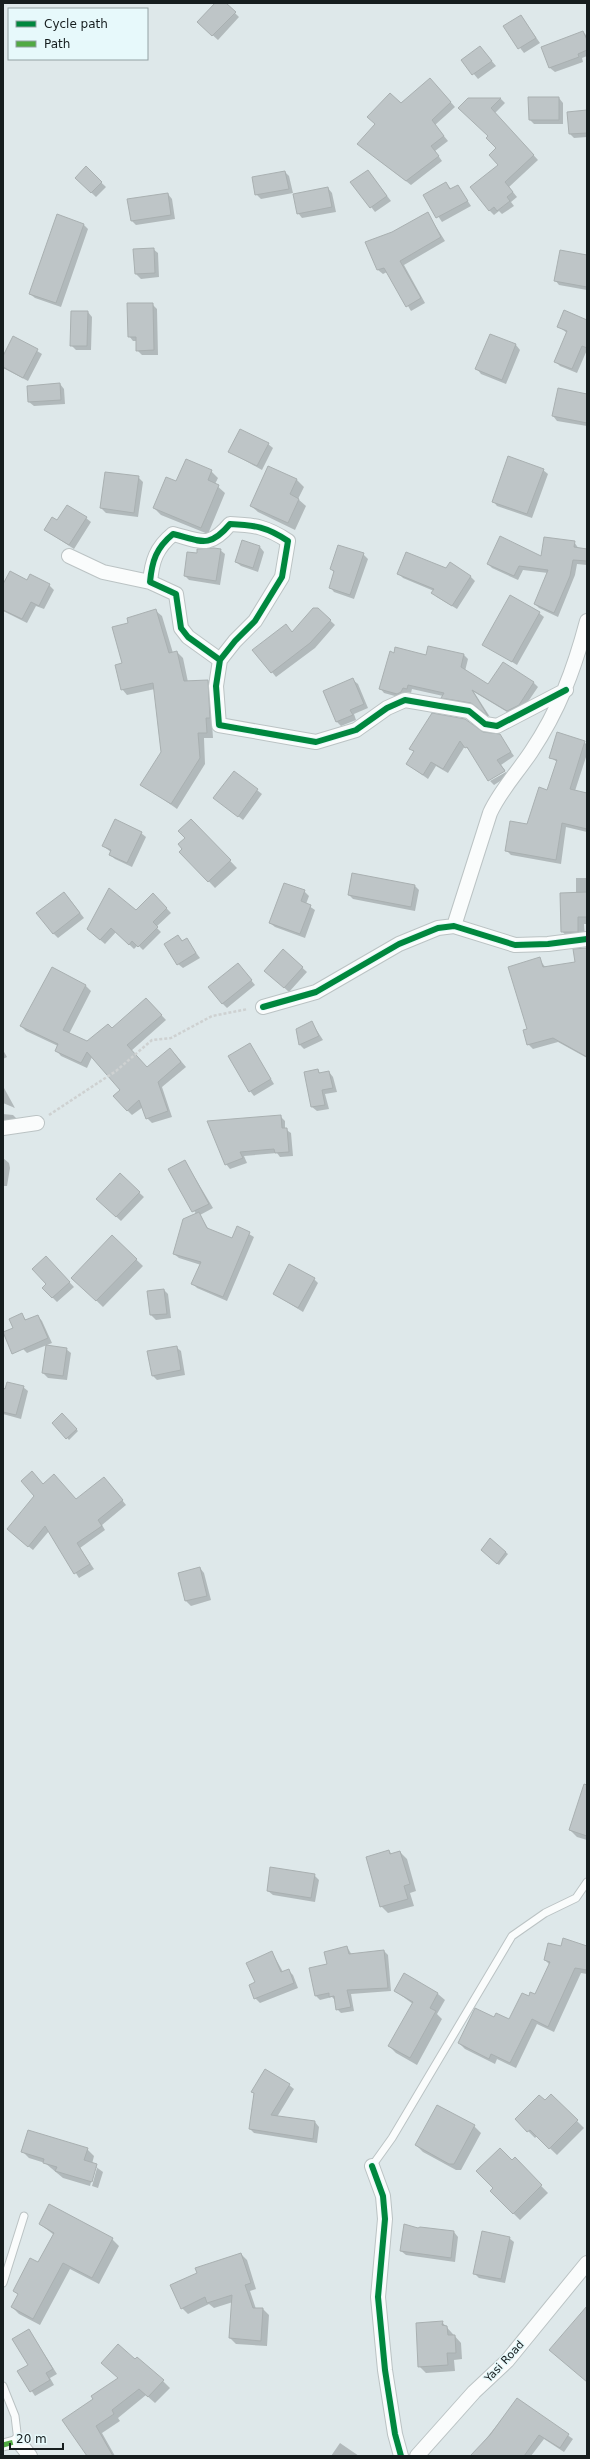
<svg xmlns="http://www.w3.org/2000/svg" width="590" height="2459" font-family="'DejaVu Sans',sans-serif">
<rect width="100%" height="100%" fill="#dee8ea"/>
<!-- shadow -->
<path fill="#0003" d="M216,3H225L239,17L218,40L198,22Z
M521,16L540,43L524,53L504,27Z
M583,32L587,36V56L582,58L583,62L555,72L550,68L542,47Z
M480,47L496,66L478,79L462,60Z
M435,84L455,107L435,125L448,141L435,151L442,161L411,185L363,148L401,105Z
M559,98L563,103V124H534L530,120Z
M468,99H501L505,103L495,113L538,160L509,187L517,197L511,202L514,206L502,214L499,211L494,215L489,210L499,165L497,148Z
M587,111V137L574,138L570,134Z
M86,168L106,187L96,197L76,178Z
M368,171L391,201L375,212L352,182Z
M285,172L289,176L293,193L261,199L256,194Z
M446,183L452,190L458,186L471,206L442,222L424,195Z
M328,188L332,193L336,212L302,218L298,213Z
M168,194L172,199L175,219L136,225L131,220Z
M428,214L445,241L404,265L425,303L411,311L387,272L383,274L378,270L366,243L392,233Z
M84,225L88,229L61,307L35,298L30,294Z
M153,249L158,253L159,277L141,279L136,274L134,250Z
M587,256V290L559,285L555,280Z
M152,304L157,309L158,355H142L137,350V341H133L129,336Z
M88,312L92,317L91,350H76L71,345Z
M587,321V350L577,373L560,366L555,361L567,333L558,326Z
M491,335L516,345L520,350L506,384L481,374L477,369Z
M14,337L42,354L28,381L3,368V358Z
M60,384L64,389L65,404L34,406L29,402Z
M587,395V426L557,421L553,416Z
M268,444L273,448L262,470L230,452Z
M268,467L297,480L304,487L298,499L306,506L295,530L258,512L251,506Z
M543,470L548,474L532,518L497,506L493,501Z
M211,471L218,478L215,484L225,493L208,534L161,515L154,508L177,483Z
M138,477L143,482L138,517L106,513L101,508Z
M86,518L91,522L74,549L45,530L57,522Z
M243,542L260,547L264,552L258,572L241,566L236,562Z
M574,542L579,549L587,550V565L577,564L575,575L558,617L539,608L535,604L548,573L523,570L518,580L492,568L488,564L542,557Z
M220,550L225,554L220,585L189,580L185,576L198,554Z
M363,554L368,559L354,599L334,592L330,587L335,573L331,569Z
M446,570L470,576L475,581L457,609L437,597L433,592L434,591L403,578L399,574Z
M28,581L49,585L54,590L44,609L36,606L27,623L3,611V586Z
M318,609L335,625L315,648L276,677L254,650L292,633Z
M156,611L162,616L173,653L177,652L183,658L188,682L208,681L214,687L215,723H212L213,738H204L205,764L177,809L142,784L162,752L155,689L127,695L122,689L130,623Z
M539,613L544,617L517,665L484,645Z
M464,655L468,659L465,671L488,686L534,683L538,687L523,709L512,715L474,692L490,717L476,707L447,702L443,696L412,689L411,693L407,692L402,698L384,693L380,688L427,657Z
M353,680L358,684L368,708L354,714L356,720L341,726L337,722Z
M483,733L499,735L514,756L501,765L505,770L489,780L471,752L465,746L448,773L436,766L428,779L407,764L414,752L411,749Z
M558,733L587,744V754L575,791L587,794V832L566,827L561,864L511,855L506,850L527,825L548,791L557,762L550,757Z
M234,772L262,794L243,820L215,798Z
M506,772L508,776L494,785L490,781Z
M191,820L237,868L215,888L181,852L184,849Z
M141,833L146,837L132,867L115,859L110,855L111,852L103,846Z
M576,878H587V924H584L585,938H568L562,931L576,893Z
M415,886L419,890L415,911L353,899L349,895Z
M304,891L309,896L306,904L315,910L305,938L275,927L270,923Z
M153,894L171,913L156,927L161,932L143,950L138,945L134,949L116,932L105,944L93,934L136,911Z
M68,897L84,918L58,938L53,933Z
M178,937L183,941L186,939L200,958L183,968L178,964Z
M587,948V1058L558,1042L533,1049L528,1044L529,1029L539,959L546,968L576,963Z
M283,950L307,972L289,992L270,975Z
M53,969L86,986L91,991L69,1034L87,1043L112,1030L151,1004L166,1020L131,1051L147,1068L175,1054L186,1067L162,1087L172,1117L152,1123L147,1118L143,1107L132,1115L127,1110L122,1090L92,1057L87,1068L61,1056L56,1050L58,1046L26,1031L21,1026Z
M242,969L255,985L227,1008L222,1003Z
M312,1023L323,1040L304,1049L300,1045Z
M250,1044L274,1084L254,1096L250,1091Z
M3,1050L7,1057L3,1059Z
M317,1070L321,1074L329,1072L333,1077L337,1092L325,1094L329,1109L317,1111L312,1107Z
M3,1088H4L15,1108L3,1103Z
M3,1114L13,1115L17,1119L3,1125Z
M280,1116L285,1121V1129L291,1133L293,1156L280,1157L277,1153L244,1156L247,1163L230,1169L226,1164Z
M3,1158L9,1163L10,1168L7,1186H3Z
M185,1161L213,1208L200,1215L209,1230L232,1239L237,1227L254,1237L227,1301L197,1288L193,1284L201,1265L179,1258L174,1254L196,1214L170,1169Z
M120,1175L144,1197L121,1221L97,1199Z
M112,1236L143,1266L103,1307L73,1278Z
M46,1257L74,1287L57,1302L43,1288L48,1284Z
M314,1279L318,1283L303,1312L274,1294Z
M164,1290L168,1294L171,1318L156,1320L151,1315L148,1291Z
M22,1315L27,1321L38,1316L42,1321L52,1343L27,1353L23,1349Z
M176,1347L181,1351L185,1375L157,1380L152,1375Z
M66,1349L71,1353L67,1380L48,1378L43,1373Z
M23,1387L28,1391L21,1419L3,1414V1388Z
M62,1415L78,1431L69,1440L53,1423Z
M108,1482L126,1505L102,1525L105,1530L80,1548L94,1569L79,1578L49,1531L33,1550L12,1533L43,1485L77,1500Z
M491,1540L508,1554L499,1565L484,1552Z
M200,1568L204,1573L211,1600L191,1606L186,1601L179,1574Z
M587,1796V1840L577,1837L570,1830Z
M389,1851L392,1854L400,1852L407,1859L416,1891L410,1893L414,1906L388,1913L381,1906Z
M314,1875L319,1880L315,1902L273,1895L268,1891Z
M587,1946V1974L581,1973L554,2032L537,2024L516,2068L497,2059L495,2064L465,2049L459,2043L495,2019L510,2020L529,1997L536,1995L550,1965L545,1960L561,1947Z
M347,1947L352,1955L384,1951L388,1955L391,1991L351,1994L354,2011L341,2013L337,2009L335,2000L332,1997L320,2000L316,1996L329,1965Z
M272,1952L283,1972L288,1970L293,1975L298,1988L260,2003L255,1998L256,1983Z
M395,1991L438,1994L445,2000L437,2014L442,2019L417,2065L396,2053L389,2046L413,2004Z
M289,2085L294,2089L277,2117L315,2122L319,2127L317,2143L254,2133L250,2129Z
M551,2095L584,2128L557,2155L537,2136L535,2138L516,2119L545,2102Z
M474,2126L481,2133L461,2170H456L423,2152L416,2145Z
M87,2149L94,2156L92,2164L103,2172L98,2188L92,2186L97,2168H95L90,2186L63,2178L45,2163L29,2158L22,2151Z
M515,2159L548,2193L520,2220L491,2191Z
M40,2224L112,2239L119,2246L99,2284L70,2269L40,2325L19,2314L12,2307L19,2295L14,2291L39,2264L54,2235Z
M454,2232L458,2237L455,2262L406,2255L401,2251Z
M509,2238L514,2242L505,2283L479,2278L474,2273Z
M241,2254L247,2260L256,2289L250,2291L256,2309H263L269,2315L267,2346L236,2344L230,2338L233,2302L214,2308L209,2304L188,2314L182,2308Z
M442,2322L461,2343L462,2359L454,2360L455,2371L426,2373L419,2366Z
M29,2330L57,2374L50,2378L54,2385L35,2396L19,2372L30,2365Z
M163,2381L170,2388L155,2403L146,2395L118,2418L120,2421L102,2433L115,2456H88L94,2399Z
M518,2399L573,2439L564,2452L544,2439L531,2456H472Z
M340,2443L359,2456H331Z"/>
<!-- building -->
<path fill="#bec5c7" stroke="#a9b0b1" d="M215,3H226L236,12L212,36L197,22Z
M521,15L536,38L518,49L503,26Z
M583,31L587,40V50L578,54L579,57L549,68L541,47Z
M480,46L492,61L472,75L461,60Z
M430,78L451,102L432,120L444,136L431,146L439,156L406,181L357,144L375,124L367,117L390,93L401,103Z
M528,97H559V120H529Z
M468,98H501L491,108L534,155L505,182L513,192L507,197L510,201L497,211L494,207L489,211L470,187L498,165L489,155L496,148L486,138L488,136L458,108Z
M587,110V133L569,134L567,112Z
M86,166L102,182L91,193L75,178Z
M368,170L387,196L370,208L350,182Z
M285,171L289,189L255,195L252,177Z
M446,182L450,189L458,185L468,201L436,218L423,195Z
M328,187L332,207L297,214L293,194Z
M168,193L171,215L131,221L127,199Z
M428,212L441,237L400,261L421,298L406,307L384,268L377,270L365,242L392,232Z
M57,214L84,224L56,303L29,294Z
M154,248L155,273L135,274L133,249Z
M560,250L587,255V287L554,281Z
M127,303H153L154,350L136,351V337H128Z
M564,310L587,320V348L582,346L572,369L554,362L567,331L557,327Z
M71,311H88L87,346H70Z
M490,334L516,344L502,380L475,369Z
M13,336L38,349L23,378L3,367V356Z
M60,383L61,400L28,402L27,386Z
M558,388L587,394V423L552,416Z
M240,429L269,443L257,466L228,452Z
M508,456L544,469L527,514L492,502Z
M186,459L212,470L208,480L219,485L201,528L153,508L166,477L176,481Z
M268,466L297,479L290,494L299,499L288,523L250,506Z
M105,472L139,476L134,513L100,508Z
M67,505L87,517L69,545L44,530L52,517L57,520Z
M500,536L541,556L544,537L575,541L574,547L587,549V561L573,560L570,576L554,613L534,604L548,570L519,566L514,576L487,564Z
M242,540L260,546L253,568L235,562Z
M338,545L364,553L350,595L329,588L334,571L330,569Z
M214,548L221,549L216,581L184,576L187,552L197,553V549Z
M406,552L446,568L450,562L471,576L452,606L431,593L434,589L397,574Z
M10,571L27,580L30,574L50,584L39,606L31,602L22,619L3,610V584Z
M510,595L540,612L512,662L482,645Z
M313,608H318L331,620L310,643L271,673L252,650L286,624L292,632Z
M156,609L169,653L177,651L184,681L208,680L210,718H206L207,733H198L200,758L171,804L140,785L161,752L153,683L121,690L115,665L122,663L112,627L128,623L127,618Z
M428,646L464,654L461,667L488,684L503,662L534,682L519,705L507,711L472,690L488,716L471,703L441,698L444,693L408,685L407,689L403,688L401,692L397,694L379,689L390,651L394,653L395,647L426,655Z
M353,678L364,704L350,710L353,715L336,722L323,691Z
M432,713L465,719L483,732L500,734L511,752L497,760L505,771L488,781L467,747L465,748L460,741L443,769L431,762L423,775L406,764L414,751L409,749Z
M557,732L585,741L570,789L587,793V829L562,823L556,860L505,851L510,821L527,824L539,787L547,790L557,760L549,758Z
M234,771L258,789L238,817L213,798Z
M115,819L142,832L127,863L109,855L111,850L102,846Z
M191,819L231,860L208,882L179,852L182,849L178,844L185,838L178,831Z
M352,873L415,885L411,907L348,895Z
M284,883L305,890L301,901L311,905L300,934L269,923Z
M109,888L136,910L153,893L167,908L153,922L158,927L138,947L132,941L129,945L111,928L100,940L87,929Z
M64,892L80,913L53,934L36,913Z
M587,892V917H578V932H561L560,893Z
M178,935L182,941L187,938L196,953L177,965L164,944Z
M587,948V1057L553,1038L527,1045L523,1030L527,1029L508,967L540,957L543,967L575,962L573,949Z
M283,949L303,967L284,988L264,971Z
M238,963L252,980L222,1004L208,987Z
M52,967L86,985L63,1030L87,1041L108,1024L112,1028L146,998L162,1015L127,1045L147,1067L170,1048L181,1062L158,1082L168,1111L146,1119L139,1100L127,1111L113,1096L120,1090L87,1052L81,1063L55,1051L58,1044L20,1026Z
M312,1021L319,1036L299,1045L296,1029Z
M250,1043L271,1079L249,1092L228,1056Z
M318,1069L319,1073L329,1071L333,1088L322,1090L325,1105L311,1107L304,1072Z
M281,1115L282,1128H287L289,1152L275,1153L274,1149L240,1152L243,1158L225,1165L207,1121Z
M185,1160L209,1204L192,1212L168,1169Z
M120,1173L140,1192L116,1217L96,1199Z
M199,1212L207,1228L232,1238L237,1226L250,1232L223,1297L191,1284L201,1262L173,1254L183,1219Z
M112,1235L137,1259L96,1301L71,1278Z
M46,1256L70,1282L52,1298L42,1288L46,1284L32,1269Z
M289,1264L315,1278L298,1308L273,1294Z
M164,1289L167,1314L150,1315L147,1291Z
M22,1313L25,1320L38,1315L48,1338L12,1354L3,1332L13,1328L9,1319Z
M46,1345L67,1348L63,1376L42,1373Z
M177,1346L181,1370L152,1376L147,1351Z
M7,1382L24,1386L16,1415L3,1412V1388L5,1389Z
M62,1413L77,1429L66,1439L52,1423Z
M32,1471L43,1484L54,1474L76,1499L104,1477L123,1500L98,1520L102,1526L77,1543L90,1564L74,1574L45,1526L28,1547L7,1529L34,1496L21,1481Z
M490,1538L506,1552L497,1564L481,1550Z
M200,1567L207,1596L185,1601L178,1573Z
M584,1784L587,1785V1836L569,1830Z
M389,1850L390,1854L400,1851L410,1884L404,1886L408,1899L380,1907L366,1857Z
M270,1867L315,1874L311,1898L267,1891Z
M563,1938L587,1946V1970L575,1968L548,2027L532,2019L510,2063L491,2054L489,2059L458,2043L475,2008L494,2017L496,2013L509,2019L522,1993L529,1996L530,1992L535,1994L550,1962L544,1960L548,1943L561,1946Z
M347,1946L349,1954L384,1950L388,1988L347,1990L351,2007L336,2010L334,1996L329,1997V1993L315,1996L309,1968L327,1964L324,1952Z
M272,1951L281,1972L289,1969L294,1983L254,1999L249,1985L255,1982L246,1963Z
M404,1973L438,1993L430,2008L436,2011L410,2058L388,2046L413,2002L394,1991Z
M265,2069L290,2084L271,2115L315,2121L313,2139L249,2129L254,2093L251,2092Z
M551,2094L578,2120L549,2149L530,2130L527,2132L515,2119L539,2095L545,2100Z
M437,2105L475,2125L454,2164H449L415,2145Z
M28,2130L88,2148L84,2160L97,2164L92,2182L55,2171L57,2167L43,2163L44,2159L21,2152Z
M500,2148L512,2160L515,2157L542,2185L513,2214L490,2191L493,2188L476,2171Z
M49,2204L113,2238L92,2278L63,2263L33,2319L11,2307L18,2294L13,2291L30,2258L38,2262L54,2233L39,2224Z
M404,2224L418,2228L420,2227L454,2231L451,2258L400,2251Z
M482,2231L510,2237L501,2279L473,2274Z
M241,2253L251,2283L245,2285L253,2308H263L261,2341L229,2338L232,2295L207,2303L205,2297L181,2309L170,2285L197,2273L195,2268Z
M587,2306V2382L549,2350Z
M443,2321L442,2325L447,2326L448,2335H455L456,2353H447L448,2365L418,2367L416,2323Z
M29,2329L53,2369L46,2373L50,2380L30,2392L17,2371L28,2365L12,2339Z
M118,2344L135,2359L137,2357L164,2380L148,2397L139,2389L112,2410L114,2414L96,2426L113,2456H87L62,2420L93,2399L91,2396L118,2378L101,2363Z
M517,2398L569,2434L560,2448L539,2435L524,2456H470L490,2435Z"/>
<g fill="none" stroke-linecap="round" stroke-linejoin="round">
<!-- service casing -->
<g stroke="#bbc3c4" stroke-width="9">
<path id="service" d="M372,2166L392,2138L512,1936L545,1913L576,1898L587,1882
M3,2283L24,2216
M3,2386L15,2416L18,2441"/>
</g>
<!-- pedestrian casing -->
<g stroke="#bbc3c4" stroke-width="13">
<path id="pedestrian" d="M3,2445L18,2441"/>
</g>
<!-- minor casing -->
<g stroke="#bbc3c4" stroke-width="16">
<path id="minor" d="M69,556L103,572L150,582
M220,660L188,637L181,628L176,594L150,582C152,561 156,548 173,534C201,541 209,549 230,524C255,525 267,527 288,541L282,577L255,621L235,641L220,660L216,686L219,725L316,742L356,730L387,708L405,700L469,711L485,724L497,726L566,690
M454,926L490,813C500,791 517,773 531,752C559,710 574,670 587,621
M263,1007L316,992L399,944L438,928L454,926L515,945L548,944L587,939
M3,1128L37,1123
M372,2166L383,2196L385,2219L378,2297L385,2370L395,2434L401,2456
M18,2441L30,2456
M417,2456L474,2392L507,2361L587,2263"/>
</g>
<!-- path -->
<path stroke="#ced1d1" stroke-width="2.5" stroke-dasharray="3 2" stroke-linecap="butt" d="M49,1115L116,1071L152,1040L171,1038L212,1016L248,1009"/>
<!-- service -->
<use href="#service" stroke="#fafcfc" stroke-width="7"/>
<!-- pedestrian -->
<use href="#pedestrian" stroke="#fafcfc" stroke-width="11"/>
<!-- minor -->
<use href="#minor" stroke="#fafcfc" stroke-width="14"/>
<!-- quiet -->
<path stroke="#51a943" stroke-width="5" stroke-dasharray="10 5" stroke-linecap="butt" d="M3,2445L18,2441"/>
<!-- cycleway casing -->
<g stroke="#e7f9fb" stroke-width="8">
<path id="cycleway" d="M220,660L188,637L181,628L176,594L150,582C152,561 156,548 173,534C201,541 209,549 230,524C255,525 267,527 288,541L282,577L255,621L235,641L220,660L216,686L219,725L316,742L356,730L387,708L405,700L469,711L485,724L497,726L566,690
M263,1007L316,992L399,944L438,928L454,926L515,945L548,944L587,939
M372,2166L383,2196L385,2219L378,2297L385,2370L395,2434L401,2456"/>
</g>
<!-- cycleway -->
<use href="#cycleway" stroke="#00873e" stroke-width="6"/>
</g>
<g text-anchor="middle" stroke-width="3" stroke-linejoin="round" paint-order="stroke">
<!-- street labels -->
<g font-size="11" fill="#161d1e" stroke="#e7f9fb">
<text transform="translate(504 2361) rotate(-47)" y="4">Yasi Road</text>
</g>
</g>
<!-- border -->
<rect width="590" height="2459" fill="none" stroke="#161d1e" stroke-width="8"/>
<!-- legend -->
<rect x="8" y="8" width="140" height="52" fill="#e7f9fb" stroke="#93a1a3"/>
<rect x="16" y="21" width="20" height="6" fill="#00873e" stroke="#93a1a3"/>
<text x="44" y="28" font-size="12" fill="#161d1e">Cycle path</text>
<rect x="16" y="41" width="20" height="6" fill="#51a943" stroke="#93a1a3"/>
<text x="44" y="48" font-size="12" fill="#161d1e">Path</text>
<!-- scale -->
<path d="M10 2443v6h53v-6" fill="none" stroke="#161d1e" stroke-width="2"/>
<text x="16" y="2443" font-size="12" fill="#161d1e" stroke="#e7f9fb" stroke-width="3" paint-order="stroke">20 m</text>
</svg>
